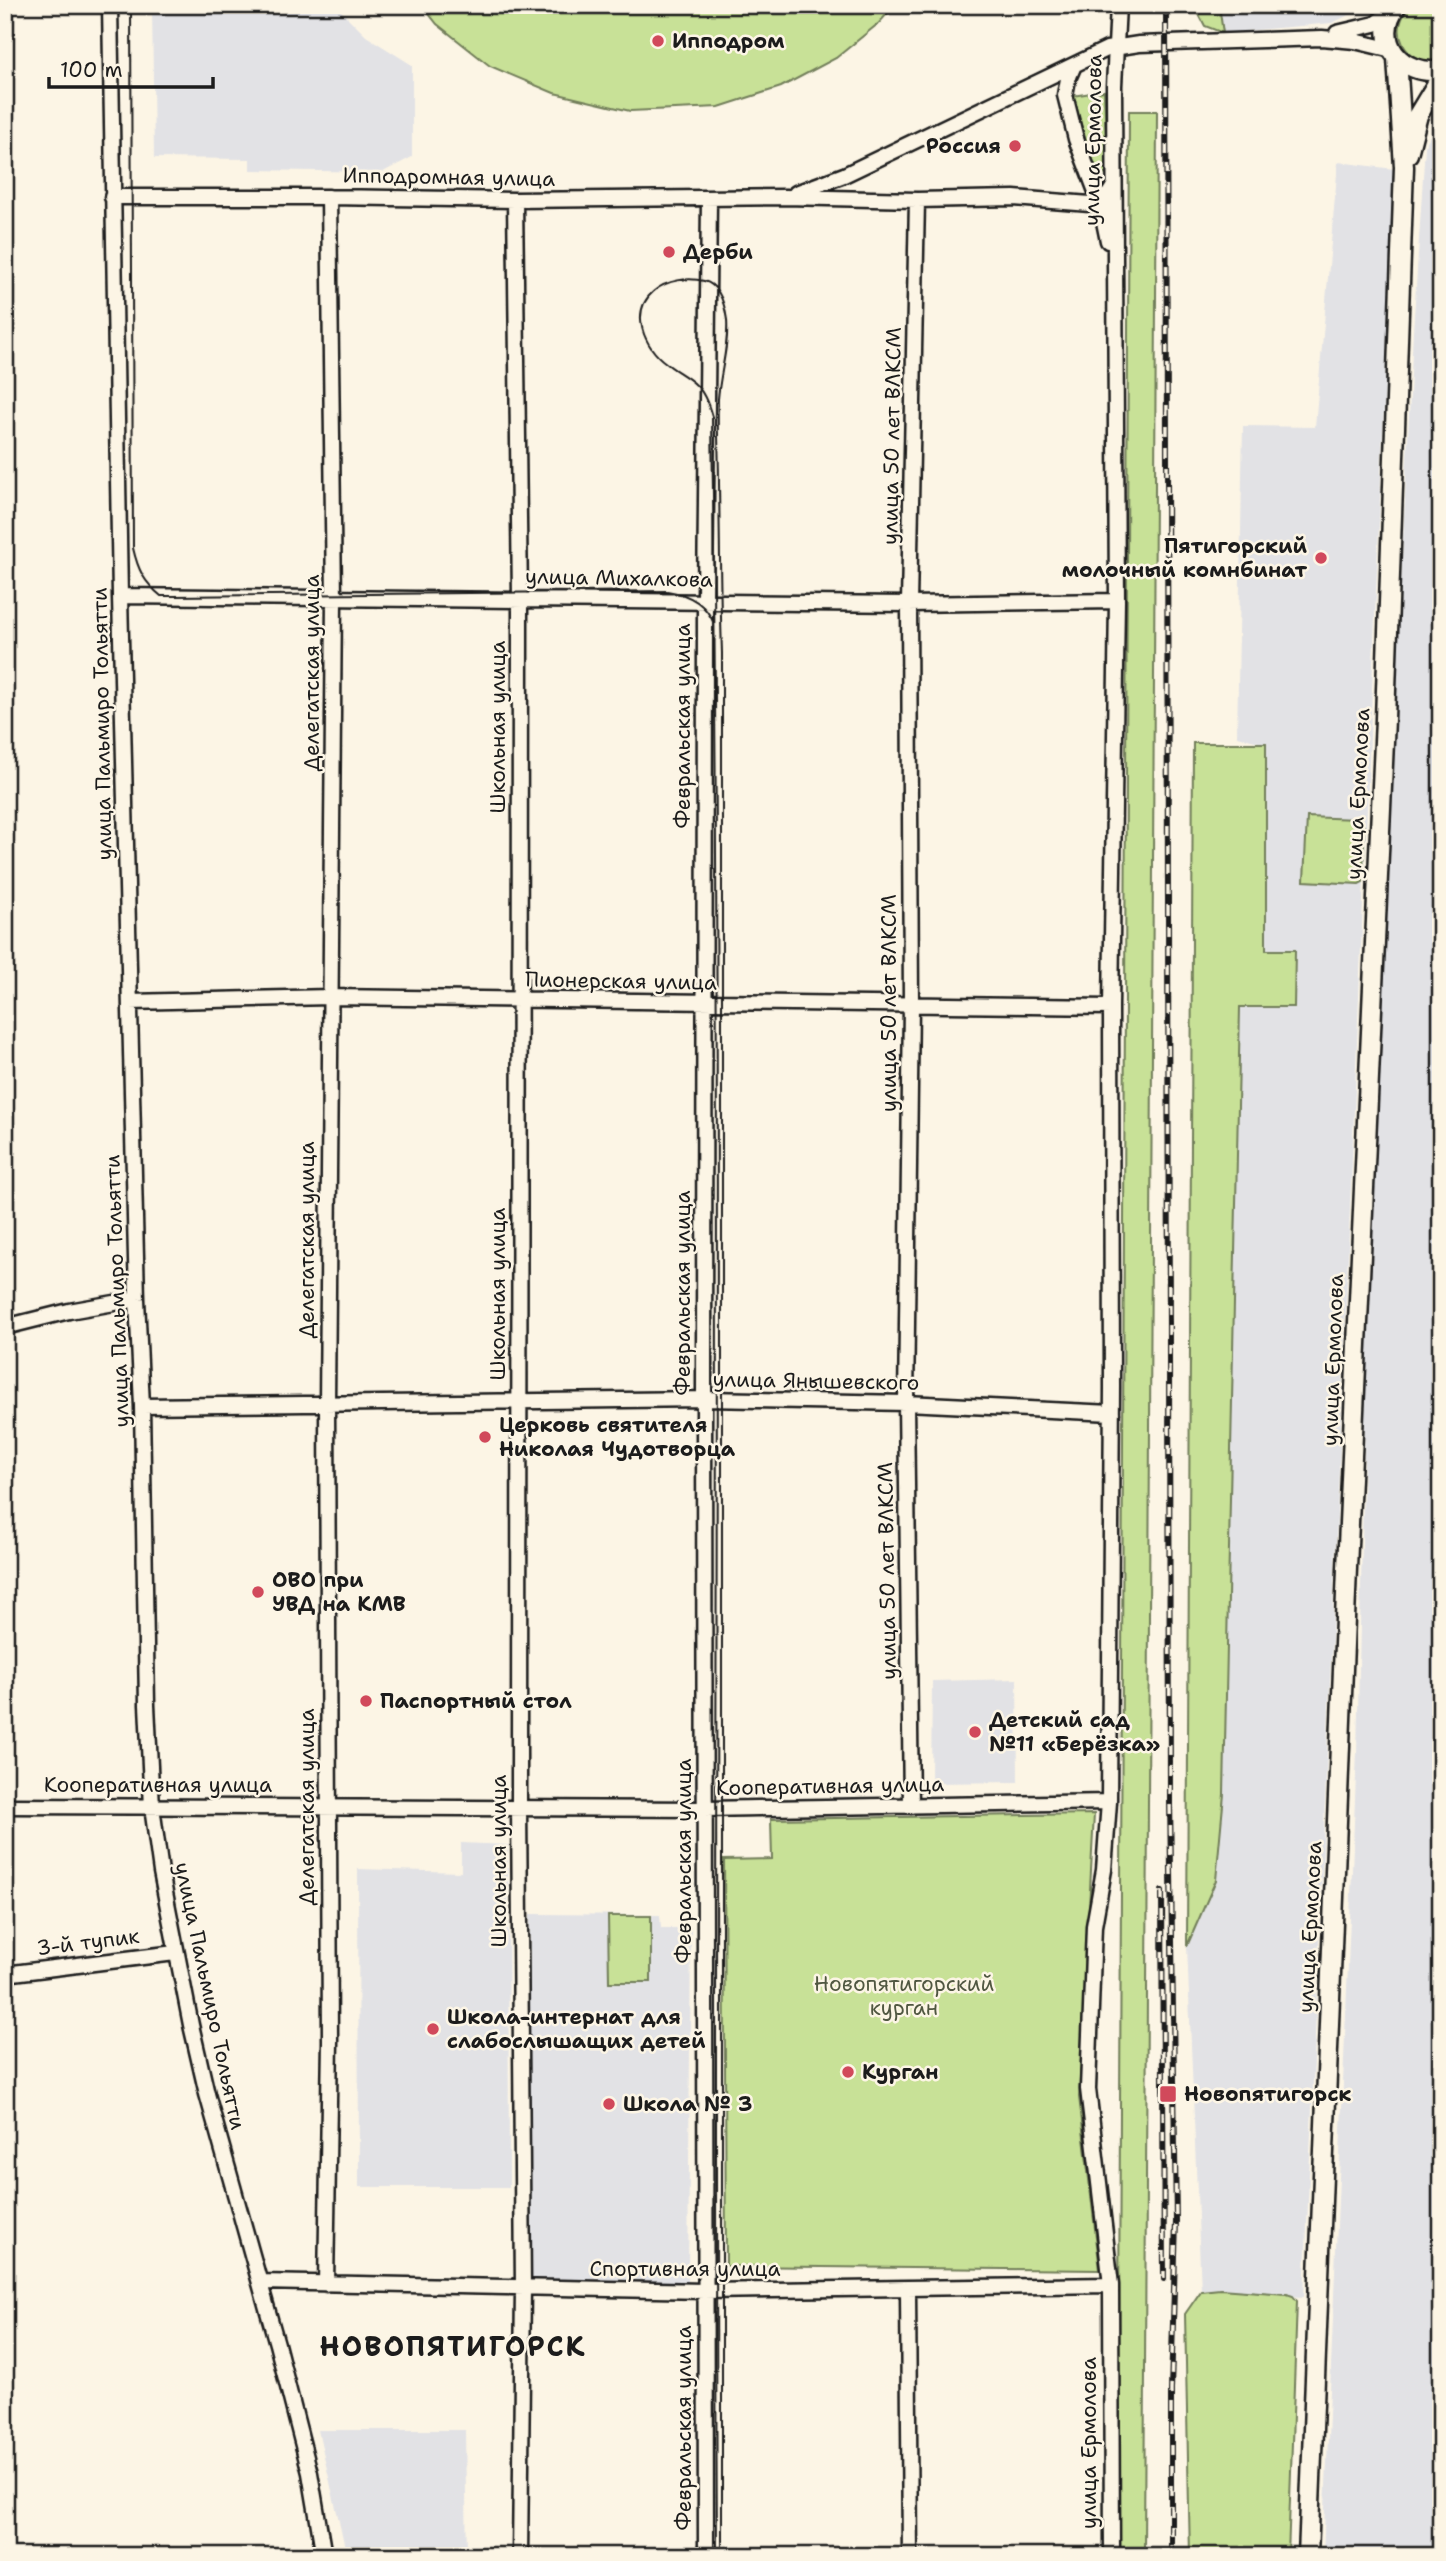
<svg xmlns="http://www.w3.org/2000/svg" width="1446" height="2561" font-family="'Shantell Sans',sans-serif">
<rect width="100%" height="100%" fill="#fcf5e5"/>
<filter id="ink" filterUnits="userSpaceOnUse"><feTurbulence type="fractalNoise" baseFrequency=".0143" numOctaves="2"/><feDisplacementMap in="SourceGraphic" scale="14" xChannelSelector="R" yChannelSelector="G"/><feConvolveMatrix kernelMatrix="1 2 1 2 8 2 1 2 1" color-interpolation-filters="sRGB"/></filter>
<g filter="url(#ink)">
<!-- built -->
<path fill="#e2e2e5" d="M152,5H335L366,36L412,65V157L383,172L250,170V159L154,158Z
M1219,5H1370L1332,23L1223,33Z
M1441,113V2556H1323L1357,1752L1369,1249L1413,332L1425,146Z
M1338,162L1394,169L1304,2297L1201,2291L1187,1946L1216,1880L1224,1791L1240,1006L1294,1007L1295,951L1266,950V744L1237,736L1243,426L1315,427Z
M1017,1679L1018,1782L931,1783L932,1681Z
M461,1843L508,1845L509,2187H359L358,1869L461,1872Z
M530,1914L660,1915L661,1928H691L688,2282L528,2280Z
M318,2430H465L467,2556H347Z"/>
<!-- green -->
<path fill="#c8e197" stroke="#727e5a" stroke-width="2" d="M422,5H895L879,23L836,58L781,87L719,107L630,111L554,93L490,66L437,24Z
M1194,5H1219L1223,33L1205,26Z
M1413,5H1441V60C1406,70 1384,27 1413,5Z
M1104,91L1107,164L1106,172L1102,177L1096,172L1072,96Z
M1129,111H1157L1144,2556H1118Z
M1193,743H1266V950H1295L1294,1007H1240L1224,1794L1216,1880L1187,1946Z
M1307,817L1356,819L1364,826L1363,882L1359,884L1304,881Z
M1094,1814L1079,2097L1100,2270L726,2266L724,1860L772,1859L771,1819Z
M608,1916H651V1982H609Z
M1220,2289L1287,2294L1293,2296L1297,2301L1288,2556H1190L1185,2314L1201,2291Z"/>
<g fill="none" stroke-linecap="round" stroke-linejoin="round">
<!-- minor casing -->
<g stroke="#1c1c1c" stroke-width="19">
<path id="minor" d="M110,5L120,596L137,1299L142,1406L147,1705L152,1807L161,1872L191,2025L207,2094L277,2344L310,2473L324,2556
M1337,33L1375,24L1393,10
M1074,65L1068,79L1065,95L1076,139L1100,202L1108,241
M796,193L844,175L1107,49L1139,44L1322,38L1355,41L1392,50
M112,197H329L515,200L785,197L917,200L1014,198L1090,204L1106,199L1114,186
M515,200L520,598L519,1807L523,2288L520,2556
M120,596L909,604L1117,601
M130,1002L330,997L1111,1007
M5,1327L69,1311L137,1299
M142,1406L704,1399L906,1403L1112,1413
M5,1806L705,1809L1109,1802
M911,1806L906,1403L911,1005L909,604L917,200
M5,1974L175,1953
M260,2282L704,2291L1111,2285
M326,2284L330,2041L327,1405L334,599L329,197
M908,2290L910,2556
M706,2556L704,1399L705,600L709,199
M1112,2556L1111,2285L1088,2089L1094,1926L1104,1870L1109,1802L1112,1387L1111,1007L1117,601L1114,86L1118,5"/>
</g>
<!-- major casing -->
<g stroke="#1c1c1c" stroke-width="23">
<path id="major" d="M1397,5C1371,40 1401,77 1441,70
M1408,154L1418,115L1441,77
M1308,2556L1347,1568L1385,719L1404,167L1397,58"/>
</g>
<!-- minor -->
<use href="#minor" stroke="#fcf5e5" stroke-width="14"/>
<!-- major -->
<use href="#major" stroke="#fcf5e5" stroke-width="18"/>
<!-- tram -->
<path stroke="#1c1c1c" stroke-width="2" d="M131,5L133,548C138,570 144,582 161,596H174L667,591C688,594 706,603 714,624
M717,2556C713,1843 722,1130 712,417C709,406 705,393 696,385C687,376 675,371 666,363C644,347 629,312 654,291C667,280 688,277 704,281C720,285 725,306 727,320C729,347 720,372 718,399C717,427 719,456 719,484C720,540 720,597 722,653V2556"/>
<!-- rail casing -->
<g stroke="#1c1c1c" stroke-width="6">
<path id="rail" d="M1166,5L1170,1800L1176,2221L1171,2390V2556
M1162,1891L1164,2279"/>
</g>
<!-- rail -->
<use href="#rail" stroke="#fcf5e5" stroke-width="3.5" stroke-dasharray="10" stroke-linecap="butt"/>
</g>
</g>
<!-- markers -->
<g fill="#d1495b" stroke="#fcf5e5" stroke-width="2.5">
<circle cx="658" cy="41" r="7"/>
<circle cx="1015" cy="146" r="7"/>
<circle cx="669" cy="252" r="7"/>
<circle cx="1321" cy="558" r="7"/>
<circle cx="485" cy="1437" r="7"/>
<circle cx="258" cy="1592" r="7"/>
<circle cx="366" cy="1701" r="7"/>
<circle cx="975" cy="1732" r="7"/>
<circle cx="433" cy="2029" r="7"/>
<circle cx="848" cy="2072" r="7"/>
<rect x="1159" y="2085" width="18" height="18" rx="3.5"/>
<circle cx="609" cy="2104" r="7"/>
</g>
<g text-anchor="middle" stroke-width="5" stroke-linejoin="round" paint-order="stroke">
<!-- poi labels -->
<g font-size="21" font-weight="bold" fill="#1c1c1c" stroke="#fcf5e5" text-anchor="start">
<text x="672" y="48">Ипподpом</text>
<text x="1001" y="153" text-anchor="end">Россия</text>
<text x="683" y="259">Дерби</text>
<text x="1307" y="553" text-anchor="end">Пятигорский<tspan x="1307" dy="24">молочный комнбинат</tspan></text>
<text x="499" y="1432">Церковь святителя<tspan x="499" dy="24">Николая Чудотворца</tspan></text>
<text x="272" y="1587">ОВО при<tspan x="272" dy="24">УВД на КМВ</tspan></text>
<text x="380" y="1708">Паспортный стол</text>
<text x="989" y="1727">Детский сад<tspan x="989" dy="24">№11 «Берёзка»</tspan></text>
<text x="447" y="2024">Школа-интернат для<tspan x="447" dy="24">слабослышащих детей</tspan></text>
<text x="862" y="2079">Курган</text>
<text x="1184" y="2101">Новопятигорск</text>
<text x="623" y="2111">Школа № 3</text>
</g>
<!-- street labels -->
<g font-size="21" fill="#1c1c1c" stroke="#fcf5e5">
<text transform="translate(1093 140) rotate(-89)" y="7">улица Ермолова</text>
<text transform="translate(449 177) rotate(1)" y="7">Ипподромная улица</text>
<text transform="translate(892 436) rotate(-89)" y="7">улица 50 лет ВЛКСМ</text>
<text transform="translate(619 578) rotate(1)" y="7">улица Михалкова</text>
<text transform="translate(312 673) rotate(-90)" y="7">Делегатская улица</text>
<text transform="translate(102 724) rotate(-91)" y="7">улица Пальмиро Тольятти</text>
<text transform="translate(683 726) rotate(-90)" y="7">Февральская улица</text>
<text transform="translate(498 727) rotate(-90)" y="7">Школьная улица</text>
<text transform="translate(1358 794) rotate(-87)" y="7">улица Ермолова</text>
<text transform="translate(621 981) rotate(1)" y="7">Пионерская улица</text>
<text transform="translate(889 1003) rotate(-90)" y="7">улица 50 лет ВЛКСМ</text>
<text transform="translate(307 1240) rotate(-90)" y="7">Делегатская улица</text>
<text transform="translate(117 1291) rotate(-92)" y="7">улица Пальмиро Тольятти</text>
<text transform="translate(683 1293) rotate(-90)" y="7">Февральская улица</text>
<text transform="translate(498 1294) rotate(-90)" y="7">Школьная улица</text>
<text transform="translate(1333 1360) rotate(-88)" y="7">улица Ермолова</text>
<text transform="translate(816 1381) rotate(1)" y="7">улица Янышевского</text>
<text transform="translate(887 1571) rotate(-91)" y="7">улица 50 лет ВЛКСМ</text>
<text x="158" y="1792">Кооперативная улица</text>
<text transform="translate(830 1786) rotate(-1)" y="7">Кооперативная улица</text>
<text transform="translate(307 1807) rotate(-90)" y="7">Делегатская улица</text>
<text transform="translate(499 1861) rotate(-90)" y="7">Школьная улица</text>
<text transform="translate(684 1861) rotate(-90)" y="7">Февральская улица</text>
<text transform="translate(1310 1927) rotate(-87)" y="7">улица Ермолова</text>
<text transform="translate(88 1942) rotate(-7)" y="7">3-й тупик</text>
<text transform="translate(210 1996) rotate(78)" y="7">улица Пальмиро Тольятти</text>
<text x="685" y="2276">Спортивная улица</text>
<text transform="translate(684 2428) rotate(-90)" y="7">Февральская улица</text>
<text transform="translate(1089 2443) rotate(-90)" y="7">улица Ермолова</text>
</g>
<!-- park labels -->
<g font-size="21" fill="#505741" stroke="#fcf5e5">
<text x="904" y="1991">Новопятигорский<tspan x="904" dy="24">курган</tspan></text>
</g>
<!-- district labels -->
<g font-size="28" font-weight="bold" letter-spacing="2" fill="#1c1c1c" stroke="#fcf5e5">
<text x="453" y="2356">НОВОПЯТИГОРСК</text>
</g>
</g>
<!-- margin -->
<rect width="1446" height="2561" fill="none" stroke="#fcf5e5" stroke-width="28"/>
<rect x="14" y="14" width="1418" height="2533" fill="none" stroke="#1c1c1c" stroke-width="2.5" filter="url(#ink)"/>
<!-- scale -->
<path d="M49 77v10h164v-10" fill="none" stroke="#1c1c1c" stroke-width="3.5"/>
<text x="60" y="77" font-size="21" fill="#1c1c1c" stroke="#fcf5e5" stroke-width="5" paint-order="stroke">100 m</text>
</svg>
